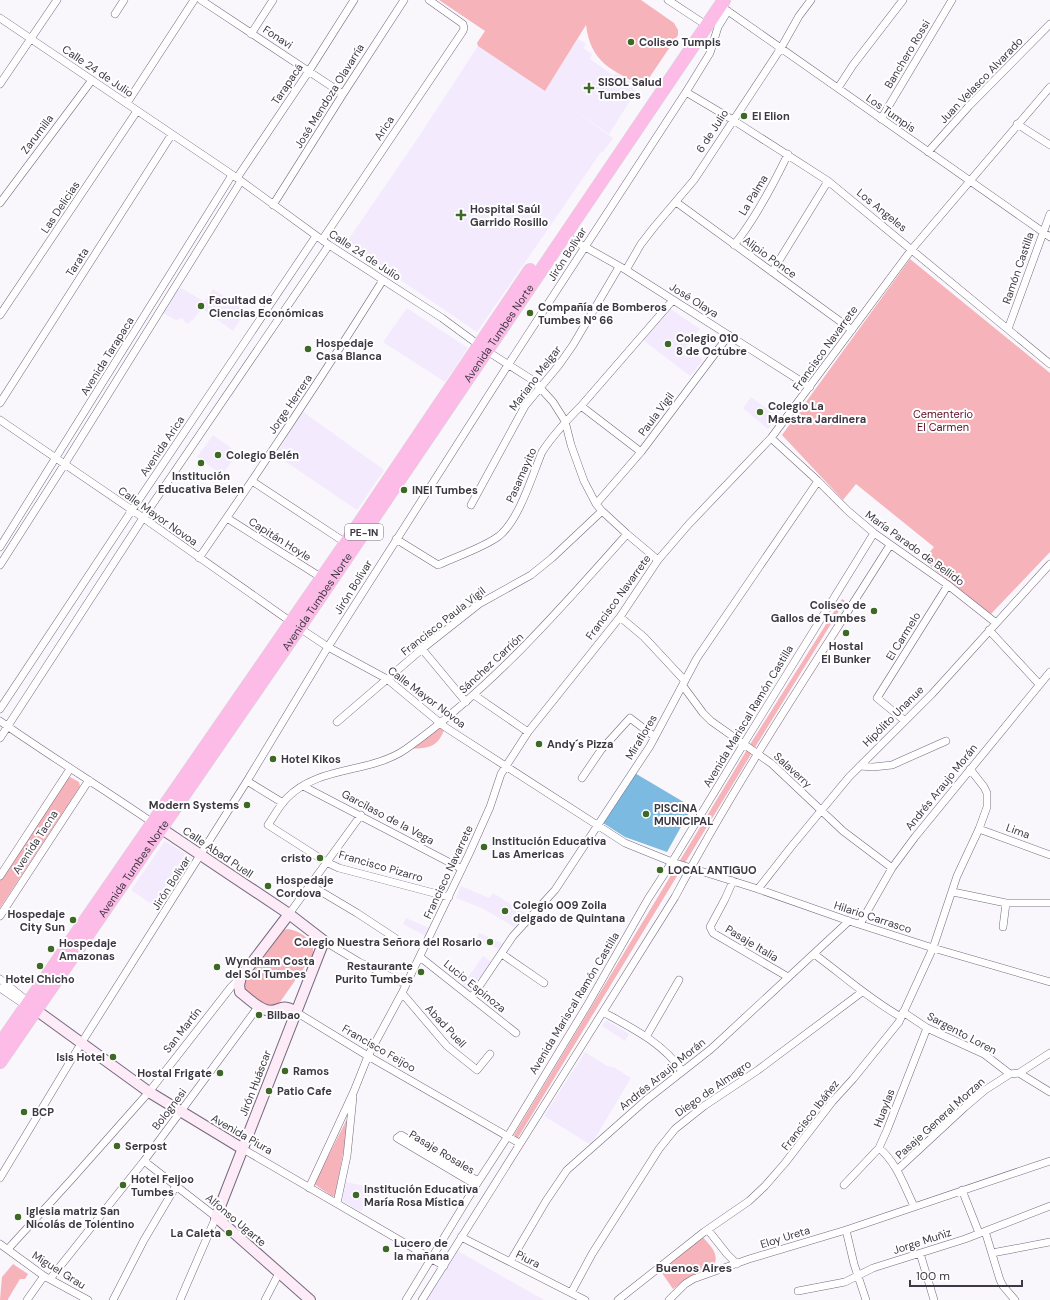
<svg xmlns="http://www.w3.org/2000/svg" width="1050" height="1300" font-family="'DM Sans',sans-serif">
<rect width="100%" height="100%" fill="#f9f6fc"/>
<!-- built -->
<path fill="#f3eafe" d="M578,39L586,44L583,48L592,54L590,59L614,76L616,72L630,82L628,85L636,91L609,134L570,108L613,138L603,152H601L477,332L346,243L418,138L478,46L545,91Z
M181,288L205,302L213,289L246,311L233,331L203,309L198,313L194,319L187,324L182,318L176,320L161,312L170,295Z
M407,308L468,348L445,382L383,342Z
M669,308L700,329L686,347L703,360L690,376L643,340Z
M751,397L778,417L768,429L743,408Z
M302,411L384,470L357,510L276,455Z
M213,435L238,453L222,475L197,457Z
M165,841L192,858L157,908L131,890Z
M461,886L489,898L493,893L526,914L514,927L484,909L456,898Z
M406,918L429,928L426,936L403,924Z
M479,933L504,944L502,950L476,940Z
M483,956L491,962L470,992L462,986Z
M606,1020L629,1034L625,1041L602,1026Z
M585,1052L607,1066L615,1068L631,1078L591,1145L544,1116Z
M346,1182L373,1188L361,1212L342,1201Z
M456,1250L544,1300H424Z"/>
<!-- green -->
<path fill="#f6b3b9" d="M439,0H641L674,23L678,30V35L643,87C612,69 591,64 586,25L545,91L478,46L477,43L485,31Z
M910,259L1050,373V552L990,615L923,560L934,547L856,484L843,500L782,435Z
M842,599L845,601L754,749L749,746Z
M440,722L445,727C438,750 426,748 405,749Z
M748,748L753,751L516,1141L512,1138Z
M70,777L79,782L80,786L79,788L0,908V880L67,778Z
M287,929C300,930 316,942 313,955L280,1002L275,1006L267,1007L244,992L245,982L284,930Z
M348,1120L349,1122L335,1196H332L314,1184L346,1121Z
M702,1236C709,1245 720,1253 714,1265L691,1276L673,1289L660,1270Z
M13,1264L28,1274L25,1279H20L8,1299V1300H0L2,1277Z"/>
<!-- water -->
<path fill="#7dbae1" d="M633,772L692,807L667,852L625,837L600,821Z"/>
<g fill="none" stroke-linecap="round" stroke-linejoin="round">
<!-- street casing -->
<g stroke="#746a81" stroke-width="8">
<path id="street" d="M201,0L343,94
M668,0L706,25
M725,9L1050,237
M115,14L124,0
M0,18L237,178L329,245L442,318L487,351L534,381L553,402L565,421L571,445L584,481L596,504L602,511L627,534L658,560
M251,34L273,0
M0,84L57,0
M838,88L853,65L903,0
M686,92L733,120L828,181L1050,364
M127,103L194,0
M881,119L952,0
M1017,124L1050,145
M928,152L969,106L1050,24
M237,178L309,71L354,0
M676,202L852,330
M0,203L92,80
M273,205L343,94L404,0
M564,235L626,270L810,387
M322,240L463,31L464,28L463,24L429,0
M734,245C756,218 773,185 788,154
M626,270L641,244L655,226L694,180L781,48L799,16L811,0
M772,272L828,181
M0,315L137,111
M1008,329L1050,214
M0,403L172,134
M581,406L641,452
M0,420L132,510L304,631L328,647L387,679L445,727L625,843L672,862L758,889L849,921L933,948L1050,982
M771,438L818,481L848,511L874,533L948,585L996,623
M252,481L346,543
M596,504L641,452L729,335
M471,505L525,406L559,365L573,345L619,267
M227,518L322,578
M396,539L438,565C457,556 483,548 499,536C519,520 532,476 542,452C553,435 567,420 581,406L673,300
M0,547L232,175
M199,558C262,467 324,374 383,280
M0,565L64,465L241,181
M620,617L644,637L685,681
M989,630L1039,684
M422,649L466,702
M683,686L703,713L711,721L772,764L843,831L892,868
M474,695L528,732
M0,709L132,510L316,236
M0,721C50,756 102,788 153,823
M905,721L877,698L948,585
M337,722L422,649L479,604L531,575L552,558L602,511
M0,738L143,518L329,245
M860,766L873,767L892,765L946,741
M582,778L601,750L630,718L655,737
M247,781L283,803
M303,786L462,869
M979,829L1050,855
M0,876L70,769
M733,881L725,899L710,927L713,933L788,977
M310,885L357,913L395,938
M758,889L791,847L849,777L932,694L1050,564
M953,892L1006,903H1050
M449,897L339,868L326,862L268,825C274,816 279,806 287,798C319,765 370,774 406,749C491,688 558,612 627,534
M289,914L361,815
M0,916L89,780
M860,924L892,868L915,837L1050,672
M1003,927L1006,903
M324,941L359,962L406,984
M502,954L544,983
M814,954C843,975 869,999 901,1017
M420,957L516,1033
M0,979L31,1004
M0,988L28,1007
M402,993L447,1046L477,1070L490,1054
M472,997L513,936L555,890L650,746L697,658L818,481
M296,1012L368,1056L519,1143
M603,1012C632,1028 663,1043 682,1071
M903,1012L927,1028L984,1054L1010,1074
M646,1037L679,980
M1019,1073L1050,1092
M879,1148C897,1163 904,1186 914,1206
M243,1149L444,1266
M144,1161L216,1217L180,1300
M897,1170L965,1107L985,1090L1010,1074L1019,1073L1050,1053
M0,1178L82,1042L247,781L328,647L508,365L686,92L710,53L718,27L728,11
M476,1185L397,1138L401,1135L478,1181
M844,1185L879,1148L887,1130L927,1028
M309,1188L354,1091L368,1056L402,993L469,854L490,807L501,774L528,732L620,617L658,560L689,524L771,438L912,249L1050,87
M962,1190L979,1233
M337,1203L347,1156L353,1097
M708,1230L727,1254L737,1264
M846,1230L854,1264L866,1300
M985,1231L1000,1280L1003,1286L1015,1300
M461,1237L585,1300
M0,1244L44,1276L88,1300
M8,1249L71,1180L149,1092L231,987L241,977
M920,1253L934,1300
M992,1253L1050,1242
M510,1262L546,1201L567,1170L646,1100L711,1049L849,921
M50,1279L144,1161L258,1007
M798,1291L845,1282L873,1268L965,1239L1050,1206
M571,1293L592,1254L659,1149L675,1129L704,1106L758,1070L862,992
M27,1300L44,1276
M113,1300L144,1240L176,1186
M265,1300L279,1273
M406,1300L476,1185L508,1136L588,1004L648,899L672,862L743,745L874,533
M422,1300L675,897C739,776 817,661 890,545
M618,1300L704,1232L749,1201L765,1186L785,1163L832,1102L853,1079L899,1022L933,948L957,876L979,829L987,807V793L984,787L970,769
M669,1300L685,1284L693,1279L749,1259L846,1230L1050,1161"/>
</g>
<!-- secondary casing -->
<g stroke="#746a81" stroke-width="12">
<path id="secondary" d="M156,825L289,914L324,941L216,1217L310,1300
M289,914L241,977L239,985L240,992C248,998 256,1007 266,1010C280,1014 279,1001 296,1012
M36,1010L149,1092L243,1149"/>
</g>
<!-- highway casing -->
<g stroke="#d4d3d6" stroke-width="14">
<g id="highway">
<path d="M0,1044L346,543L530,270"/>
<path id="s1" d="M0,1062L299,628L724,0"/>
</g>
</g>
<!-- street -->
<use href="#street" stroke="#fff" stroke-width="7"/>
<!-- secondary -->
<use href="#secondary" stroke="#feebf8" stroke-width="10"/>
<!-- highway -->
<use href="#highway" stroke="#fdbbe8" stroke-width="13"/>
</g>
<!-- markers -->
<g fill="#3d6825" stroke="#fff" stroke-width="1.5">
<circle cx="631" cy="42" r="4"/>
<path d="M587 82h4v4h4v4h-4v4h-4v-4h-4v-4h4z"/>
<circle cx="744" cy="116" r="4"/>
<path d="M459 209h4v4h4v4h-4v4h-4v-4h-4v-4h4z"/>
<circle cx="201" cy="306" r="4"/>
<circle cx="530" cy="313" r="4"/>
<circle cx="668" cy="344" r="4"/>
<circle cx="308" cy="349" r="4"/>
<circle cx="760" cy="412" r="4"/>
<circle cx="218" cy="455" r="4"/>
<circle cx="201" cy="463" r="4"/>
<circle cx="404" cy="490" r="4"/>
<circle cx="874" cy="611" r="4"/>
<circle cx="846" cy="633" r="4"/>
<circle cx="539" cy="744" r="4"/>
<circle cx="273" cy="759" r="4"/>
<circle cx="247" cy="805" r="4"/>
<circle cx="646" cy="814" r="4"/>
<circle cx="484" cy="847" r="4"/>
<circle cx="320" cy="858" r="4"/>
<circle cx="660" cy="870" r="4"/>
<circle cx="268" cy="886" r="4"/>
<circle cx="505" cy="911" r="4"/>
<circle cx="73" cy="920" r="4"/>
<circle cx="490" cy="942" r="4"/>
<circle cx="51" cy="949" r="4"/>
<circle cx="40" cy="966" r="4"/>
<circle cx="217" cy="967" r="4"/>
<circle cx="421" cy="972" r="4"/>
<circle cx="259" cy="1015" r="4"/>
<circle cx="113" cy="1057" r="4"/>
<circle cx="285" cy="1071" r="4"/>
<circle cx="220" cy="1073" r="4"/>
<circle cx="269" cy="1091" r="4"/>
<circle cx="24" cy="1112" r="4"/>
<circle cx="117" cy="1146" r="4"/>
<circle cx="123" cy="1185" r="4"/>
<circle cx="356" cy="1195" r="4"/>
<circle cx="18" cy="1217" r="4"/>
<circle cx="229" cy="1233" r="4"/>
<circle cx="386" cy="1249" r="4"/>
</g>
<g text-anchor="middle" stroke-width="4" stroke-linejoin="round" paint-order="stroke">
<!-- shield labels -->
<rect fill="#fff" stroke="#77747b" stroke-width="1" x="345" y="524" width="38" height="16" rx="3"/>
<g font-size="10" font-weight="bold" fill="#3d3843">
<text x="364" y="536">PE-1N</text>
</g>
<!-- street labels -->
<g font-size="11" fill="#3d3843" stroke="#fff">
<text transform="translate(278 37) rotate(33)" y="4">Fonavi</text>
<text transform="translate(907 54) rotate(-59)" y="4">Banchero Rossi</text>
<text transform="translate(98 71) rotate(34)" y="4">Calle 24 de Julio</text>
<text transform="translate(981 80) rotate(-46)" y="4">Juan Velasco Alvarado</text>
<text transform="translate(287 84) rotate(-56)" y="4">Tarapacá</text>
<text transform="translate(329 96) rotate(-58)" y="4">José Mendoza Olavarría</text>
<text transform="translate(891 113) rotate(35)" y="4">Los Tumpis</text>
<text transform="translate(384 128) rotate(-56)" y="4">Arica</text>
<text transform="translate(712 131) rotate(-57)" y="4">6 de Julio</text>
<text transform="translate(37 134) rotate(-53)" y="4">Zarumilla</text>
<text transform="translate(753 195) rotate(-59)" y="4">La Palma</text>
<text transform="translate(60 207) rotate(-56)" y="4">Las Delicias</text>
<text transform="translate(882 210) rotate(39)" y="4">Los Angeles</text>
<text transform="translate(567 254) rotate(-57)" y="4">Jirón Bolívar</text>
<text transform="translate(365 255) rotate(33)" y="4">Calle 24 de Julio</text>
<text transform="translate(770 257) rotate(36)" y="4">Alipio Ponce</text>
<text transform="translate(77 262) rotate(-57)" y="4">Tarata</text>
<text transform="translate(1018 268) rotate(-71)" y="4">Ramón Castilla</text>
<text transform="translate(694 300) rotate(32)" y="4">José Olaya</text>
<text dy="4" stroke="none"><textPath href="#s1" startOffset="883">Avenida Tumbes Norte</textPath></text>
<text transform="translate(825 348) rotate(-54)" y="4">Francisco Navarrete</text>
<text transform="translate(107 356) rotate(-58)" y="4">Avenida Tarapaca</text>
<text transform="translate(535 378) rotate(-53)" y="4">Mariano Melgar</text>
<text transform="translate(290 404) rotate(-56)" y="4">Jorge Herrera</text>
<text transform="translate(656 414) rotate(-53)" y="4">Paula Vigil</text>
<text transform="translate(162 446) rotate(-56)" y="4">Avenida Arica</text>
<text transform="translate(521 475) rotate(-66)" y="4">Pasamayito</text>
<text transform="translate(158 516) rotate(35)" y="4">Calle Mayor Novoa</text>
<text transform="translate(280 539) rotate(32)" y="4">Capitán Hoyle</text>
<text transform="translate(915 548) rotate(36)" y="4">María Parado de Bellido</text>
<text transform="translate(353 587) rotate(-58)" y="4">Jirón Bolívar</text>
<text transform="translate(618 597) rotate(-54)" y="4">Francisco Navarrete</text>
<text dy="4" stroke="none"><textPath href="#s1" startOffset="559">Avenida Tumbes Norte</textPath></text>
<text transform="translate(443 621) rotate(-38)" y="4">Francisco Paula Vigil</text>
<text transform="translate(903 636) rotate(-58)" y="4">El Carmelo</text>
<text transform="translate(491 663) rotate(-43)" y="4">Sánchez Carrión</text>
<text transform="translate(427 697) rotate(37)" y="4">Calle Mayor Novoa</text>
<text transform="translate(748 716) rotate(-59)" y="4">Avenida Mariscal Ramón Castilla</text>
<text transform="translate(893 716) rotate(-45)" y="4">Hipólito Unanue</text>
<text transform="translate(641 737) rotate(-59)" y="4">Miraflores</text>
<text transform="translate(793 770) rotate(42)" y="4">Salaverry</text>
<text transform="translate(941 787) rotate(-51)" y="4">Andrés Araujo Morán</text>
<text transform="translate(388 817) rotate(28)" y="4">Garcilaso de la Vega</text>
<text transform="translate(1018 831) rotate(20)" y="4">Lima</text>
<text transform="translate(35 842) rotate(-57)" y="4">Avenida Tacna</text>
<text transform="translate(218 852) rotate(34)" y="4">Calle Abad Puell</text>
<text transform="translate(381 866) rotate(16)" y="4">Francisco Pizarro</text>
<text dy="4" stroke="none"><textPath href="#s1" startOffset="235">Avenida Tumbes Norte</textPath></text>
<text transform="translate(448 872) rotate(-65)" y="4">Francisco Navarrete</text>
<text transform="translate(171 883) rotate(-57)" y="4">Jirón Bolívar</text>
<text transform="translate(873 917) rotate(18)" y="4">Hilario Carrasco</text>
<text transform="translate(752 943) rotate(31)" y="4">Pasaje Italia</text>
<text transform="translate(475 986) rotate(39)" y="4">Lucio Espinoza</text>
<text transform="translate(574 1003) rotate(-59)" y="4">Avenida Mariscal Ramón Castilla</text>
<text transform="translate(446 1026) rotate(47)" y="4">Abad Puell</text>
<text transform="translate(182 1030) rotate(-52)" y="4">San Martín</text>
<text transform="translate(962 1033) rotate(28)" y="4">Sargento Loren</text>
<text transform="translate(379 1048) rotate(30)" y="4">Francisco Feijoo</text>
<text transform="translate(662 1074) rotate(-39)" y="4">Andrés Araujo Morán</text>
<text transform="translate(255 1083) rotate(-69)" y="4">Jirón Huáscar</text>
<text transform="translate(713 1088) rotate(-35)" y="4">Diego de Almagro</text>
<text transform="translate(884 1108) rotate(-69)" y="4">Huaylas</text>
<text transform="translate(169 1109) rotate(-53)" y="4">Bolognesi</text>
<text transform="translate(810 1115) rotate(-52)" y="4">Francisco Ibáñez</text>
<text transform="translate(940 1118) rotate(-42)" y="4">Pasaje General Morzan</text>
<text transform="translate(242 1134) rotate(30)" y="4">Avenida Piura</text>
<text transform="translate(442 1152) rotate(31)" y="4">Pasaje Rosales</text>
<text transform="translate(236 1220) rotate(40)" y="4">Alfonso Ugarte</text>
<text transform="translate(785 1237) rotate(-17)" y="4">Eloy Ureta</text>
<text transform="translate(922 1241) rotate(-18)" y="4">Jorge Muñiz</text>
<text transform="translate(528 1259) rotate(27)" y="4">Piura</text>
<text transform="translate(59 1270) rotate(32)" y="4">Miguel Grau</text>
</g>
<!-- poi labels -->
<g font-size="11" font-weight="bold" fill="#3d3843" stroke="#fff" text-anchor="start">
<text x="639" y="46">Coliseo Tumpis</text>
<text x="598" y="86">SISOL Salud<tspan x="598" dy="13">Tumbes</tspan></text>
<text x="752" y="120">El Elion</text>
<text x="470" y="213">Hospital Saúl<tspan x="470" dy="13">Garrido Rosillo</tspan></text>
<text x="209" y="304">Facultad de<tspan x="209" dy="13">Ciencias Económicas</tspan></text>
<text x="538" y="311">Compañía de Bomberos<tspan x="538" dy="13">Tumbes Nº 66</tspan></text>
<text x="676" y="342">Colegio 010<tspan x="676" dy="13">8 de Octubre</tspan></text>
<text x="316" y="347">Hospedaje<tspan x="316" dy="13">Casa Blanca</tspan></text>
<text x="768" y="410">Colegio La<tspan x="768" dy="13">Maestra Jardinera</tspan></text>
<text x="226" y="459">Colegio Belén</text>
<text x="201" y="480" text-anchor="middle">Institución<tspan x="201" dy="13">Educativa Belen</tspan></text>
<text x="412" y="494">INEI Tumbes</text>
<text x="866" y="609" text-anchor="end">Coliseo de<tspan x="866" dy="13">Gallos de Tumbes</tspan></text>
<text x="846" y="650" text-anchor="middle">Hostal<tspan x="846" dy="13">El Bunker</tspan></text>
<text x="547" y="748">Andy´s Pizza</text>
<text x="281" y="763">Hotel Kikos</text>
<text x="239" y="809" text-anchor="end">Modern Systems</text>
<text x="654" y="812">PISCINA<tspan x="654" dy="13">MUNICIPAL</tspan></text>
<text x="492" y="845">Institución Educativa<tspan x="492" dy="13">Las Americas</tspan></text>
<text x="312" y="862" text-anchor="end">cristo</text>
<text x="668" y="874">LOCAL ANTIGUO</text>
<text x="276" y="884">Hospedaje<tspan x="276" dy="13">Cordova</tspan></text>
<text x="513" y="909">Colegio 009 Zoila<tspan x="513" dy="13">delgado de Quintana</tspan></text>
<text x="65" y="918" text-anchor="end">Hospedaje<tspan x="65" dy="13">City Sun</tspan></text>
<text x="482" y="946" text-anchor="end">Colegio Nuestra Señora del Rosario</text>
<text x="59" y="947">Hospedaje<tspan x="59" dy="13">Amazonas</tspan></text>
<text x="225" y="965">Wyndham Costa<tspan x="225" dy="13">del Sol Tumbes</tspan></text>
<text x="413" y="970" text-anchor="end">Restaurante<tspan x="413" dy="13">Purito Tumbes</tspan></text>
<text x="40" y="983" text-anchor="middle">Hotel Chicho</text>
<text x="267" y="1019">Bilbao</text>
<text x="105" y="1061" text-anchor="end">Isis Hotel</text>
<text x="293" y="1075">Ramos</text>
<text x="212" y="1077" text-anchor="end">Hostal Frigate</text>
<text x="277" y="1095">Patio Cafe</text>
<text x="32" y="1116">BCP</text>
<text x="125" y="1150">Serpost</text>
<text x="131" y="1183">Hotel Feijoo<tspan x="131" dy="13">Tumbes</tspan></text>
<text x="364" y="1193">Institución Educativa<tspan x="364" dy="13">María Rosa Mística</tspan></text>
<text x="26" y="1215">Iglesia matriz San<tspan x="26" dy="13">Nicolás de Tolentino</tspan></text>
<text x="221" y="1237" text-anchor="end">La Caleta</text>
<text x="394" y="1247">Lucero de<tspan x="394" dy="13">la mañana</tspan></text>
</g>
<!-- park labels -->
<g font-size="11" fill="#600d22" stroke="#fff">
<text x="943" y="418">Cementerio<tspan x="943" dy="13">El Carmen</tspan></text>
</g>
<!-- neighbourhood labels -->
<g font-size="12" font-weight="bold" fill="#3d3843" stroke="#fff">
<text x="694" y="1272">Buenos Aires</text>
</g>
</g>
<!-- scale -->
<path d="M910 1280v6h112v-6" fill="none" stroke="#3d3843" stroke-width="2"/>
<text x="916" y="1280" font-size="12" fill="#3d3843" stroke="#ffffff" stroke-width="3" paint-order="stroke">100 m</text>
</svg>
